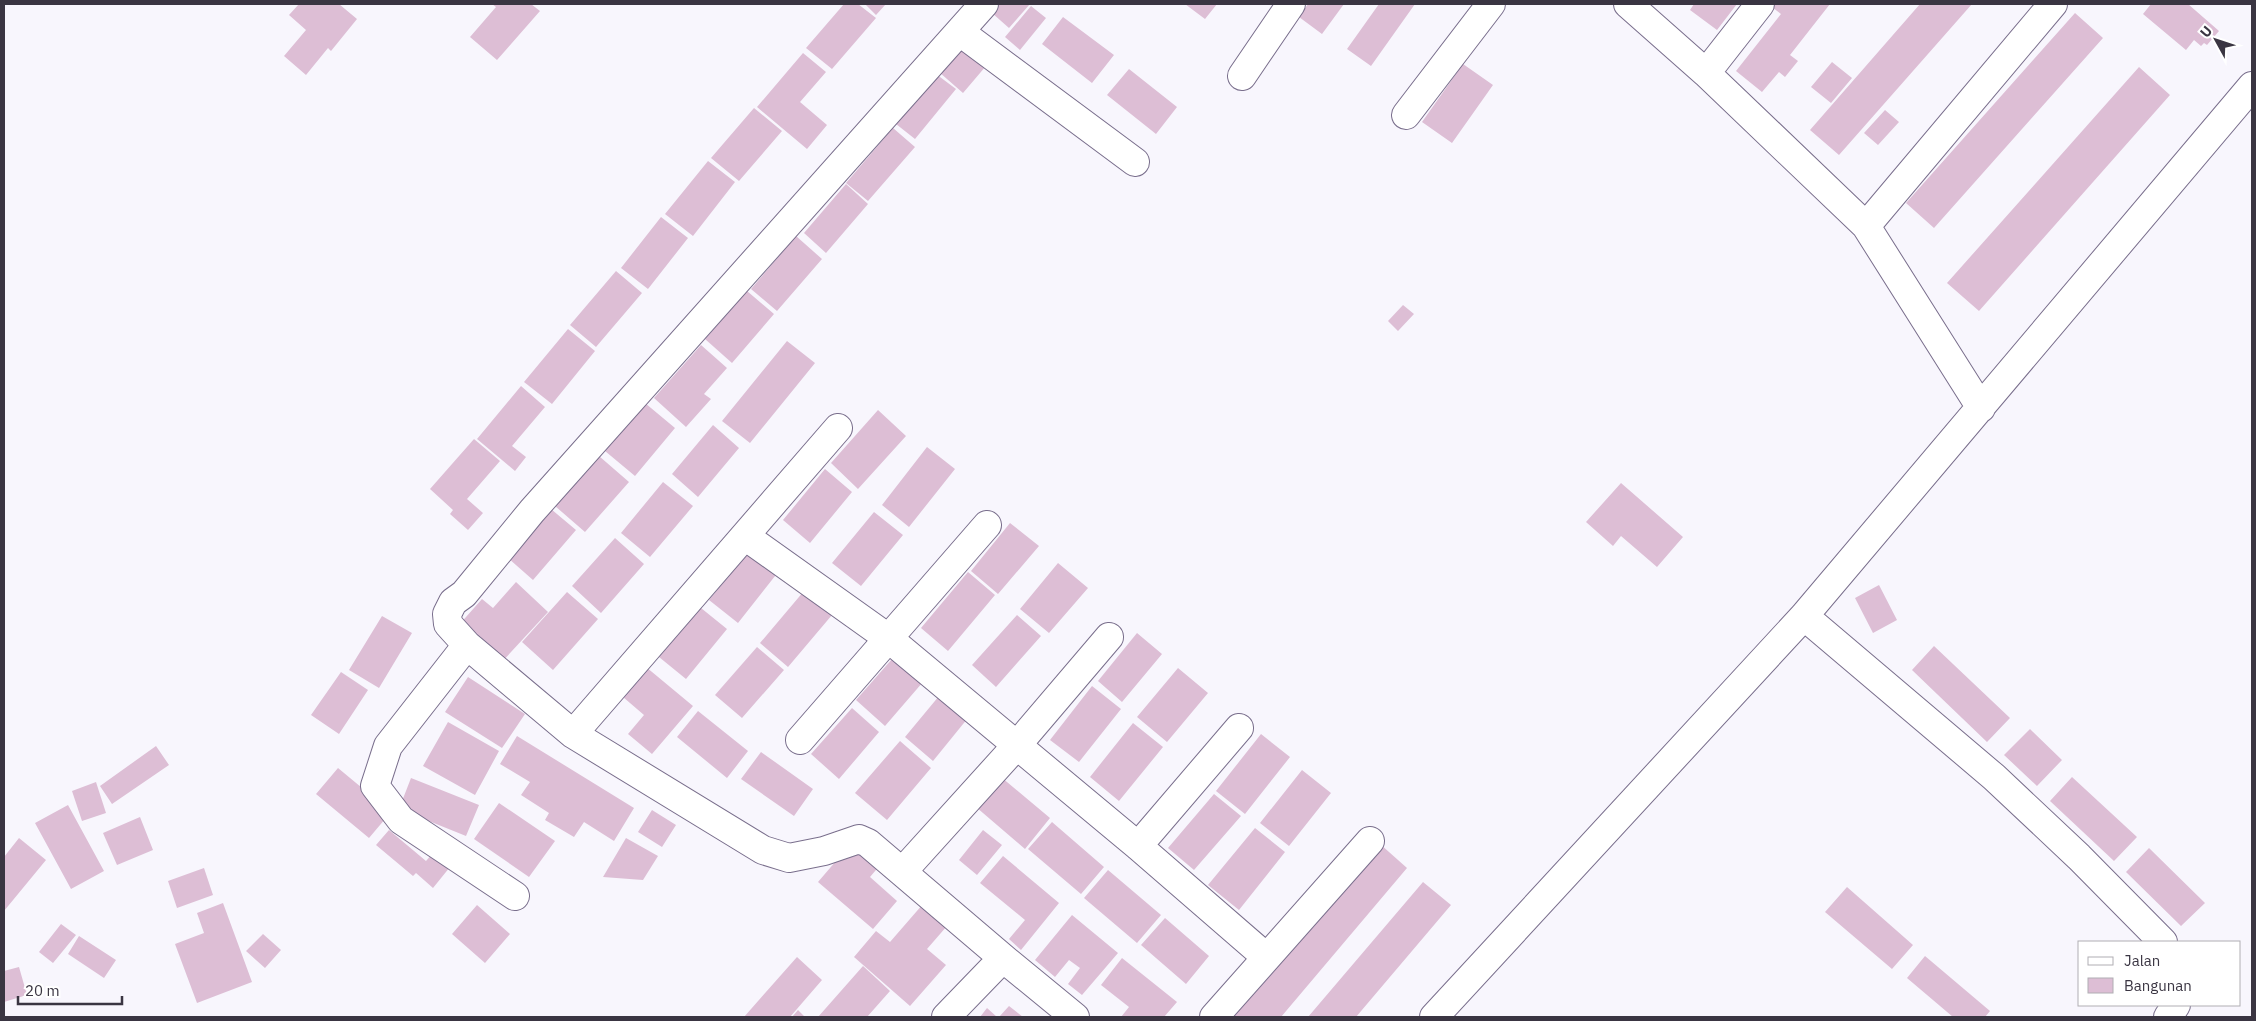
<svg xmlns="http://www.w3.org/2000/svg" width="2256" height="1021" font-family="'IBM Plex Sans',sans-serif">
<rect width="100%" height="100%" fill="#f8f6fd"/>
<!-- building -->
<path fill="#ddbed5" d="M299,4H339L357,19L331,51L328,48L306,75L284,56L306,30L289,15Z
M492,4H531L540,11L497,60L470,37L496,7Z
M844,4H858L876,18L832,69L806,48Z
M865,4H886L876,15Z
M1000,4H1030L1009,28L992,13Z
M1185,4H1217L1205,19Z
M1308,4H1344L1322,34L1299,17Z
M1379,4H1415L1371,66L1347,49Z
M1694,4H1737L1717,30L1690,10Z
M1768,4H1830L1790,55L1798,61L1785,77L1779,72L1762,92L1736,71L1781,14Z
M1920,4H1972L1839,155L1810,130Z
M2151,4H2188L2219,31L2207,45L2204,43L2201,46L2194,40L2186,50L2143,14Z
M1031,6L1046,18L1020,50L1005,37Z
M2075,13L2103,38L1934,228L1906,203Z
M1063,17L1114,55L1092,83L1042,44Z
M962,44L986,66L963,93L939,72Z
M803,53L826,72L800,102L827,125L807,149L757,107Z
M1832,62L1852,78L1831,103L1811,87Z
M1463,64L1493,85L1452,143L1422,122Z
M2139,67L2170,95L1979,311L1947,283Z
M1129,69L1177,107L1156,134L1107,95Z
M936,74L956,89L915,139L896,124Z
M754,108L782,131L739,181L711,158Z
M1885,110L1899,122L1878,145L1864,133Z
M893,128L915,147L868,201L846,183Z
M708,161L735,182L693,236L665,214Z
M846,184L868,204L826,253L804,233Z
M661,217L688,238L648,289L621,268Z
M796,236L822,259L777,311L751,289Z
M616,271L642,293L596,347L570,325Z
M747,291L774,314L732,363L705,339Z
M1403,305L1414,314L1398,331L1388,321Z
M568,329L595,351L552,404L524,382Z
M787,341L815,363L750,443L722,421Z
M701,345L727,368L704,394L711,399L686,427L654,398Z
M521,386L545,407L512,446L526,457L515,471L477,439Z
M645,403L675,428L635,476L605,451Z
M878,410L906,436L858,489L831,463Z
M713,425L739,448L698,497L672,474Z
M474,439L500,461L467,499L483,513L468,530L450,514L453,510L430,489Z
M927,447L955,469L909,527L882,505Z
M599,456L629,482L585,532L555,506Z
M825,469L852,492L810,543L783,520Z
M663,482L693,506L650,557L621,533Z
M1621,483L1683,537L1657,567L1621,536L1613,546L1586,522Z
M551,509L576,530L533,580L508,558Z
M874,512L903,535L861,586L832,563Z
M1010,523L1039,546L998,594L971,571Z
M615,538L644,564L601,613L572,586Z
M751,548L779,571L738,623L709,600Z
M1058,563L1088,588L1049,633L1020,609Z
M968,572L995,595L948,651L921,628Z
M516,582L548,612L500,664L458,626L482,599L493,608Z
M1879,585L1897,620L1873,633L1855,598Z
M804,591L832,615L788,667L760,643Z
M567,592L598,619L553,670L522,642Z
M701,608L727,629L686,679L659,657Z
M1017,615L1041,636L996,687L972,665Z
M382,616L412,633L379,688L349,670Z
M1137,633L1162,654L1122,702L1098,681Z
M1934,646L2010,718L1987,742L1912,670Z
M757,647L784,670L742,718L715,695Z
M900,650L929,675L885,726L856,700Z
M640,662L693,706L652,754L628,734L644,715L616,691Z
M1178,668L1208,693L1167,742L1137,717Z
M341,672L368,690L339,734L311,715Z
M468,677L525,714L502,748L445,712Z
M1092,686L1121,709L1079,762L1050,740Z
M944,690L972,713L933,761L905,737Z
M852,708L879,732L839,779L811,754Z
M698,711L748,751L727,778L677,737Z
M448,722L499,751L475,795L423,766Z
M1133,723L1163,747L1119,801L1090,777Z
M2030,729L2062,760L2037,786L2004,755Z
M1261,734L1290,757L1245,814L1216,791Z
M517,736L634,808L614,841L584,822L574,837L545,820L549,813L521,795L530,782L500,764Z
M900,741L931,768L887,820L855,793Z
M156,746L169,765L112,804L100,786Z
M761,752L813,789L794,816L741,779Z
M338,768L391,812L369,838L316,794Z
M1302,770L1331,793L1289,846L1260,823Z
M1001,777L1050,818L1025,849L976,807Z
M2072,777L2137,837L2114,861L2050,801Z
M411,778L479,805L466,836L399,809Z
M96,782L106,813L82,821L72,791Z
M1214,794L1241,816L1194,870L1168,848Z
M499,803L555,841L529,877L474,839Z
M68,805L104,871L71,889L35,823Z
M652,810L676,825L662,847L638,832Z
M140,817L153,850L117,865L103,833Z
M1052,822L1104,867L1081,894L1028,849Z
M1255,828L1285,852L1239,910L1208,885Z
M389,830L426,861L433,853L450,867L433,888L416,873L413,876L376,845Z
M983,830L1002,845L977,875L959,860Z
M19,838L46,860L4,911V857Z
M626,838L658,856L643,880L603,877Z
M854,840L881,864L870,877L897,901L873,929L818,882Z
M1380,844L1407,868L1281,1017H1233Z
M2149,848L2205,903L2181,926L2126,872Z
M1003,856L1059,903L1021,950L1009,939L1025,920L980,883Z
M204,868L213,895L177,908L168,881Z
M1108,870L1161,915L1137,943L1084,898Z
M1423,882L1451,905L1356,1017H1308Z
M1847,887L1913,945L1892,969L1825,912Z
M223,903L252,982L197,1003L175,944L204,933L197,913Z
M923,904L947,926L927,949L946,965L910,1006L854,957L876,931L890,942Z
M477,905L510,934L485,963L452,934Z
M1072,915L1118,953L1082,995L1068,984L1080,968L1069,960L1055,977L1035,960Z
M1165,918L1209,956L1186,984L1141,945Z
M61,924L76,935L53,963L39,952Z
M263,934L281,950L265,968L246,951Z
M79,936L116,960L104,978L68,954Z
M1925,956L1990,1011L1985,1017H1953L1907,978Z
M797,957L822,980L790,1017H744Z
M1122,958L1177,1002L1164,1017H1121L1129,1007L1101,985Z
M863,966L890,991L867,1017H818Z
M19,967L27,995L4,1002V971Z
M1009,1006L1023,1017H999Z
M987,1008L997,1017H980Z
M798,1010L805,1017H792Z"/>
<g fill="none" stroke-linecap="round" stroke-linejoin="round">
<!-- minor casing -->
<g stroke="#796e8c" stroke-width="30">
<path id="minor" d="M984,4L532,511L464,594L453,602L447,614L448,624L467,645L573,734L763,850L789,858L824,851L859,839L868,843L1003,958L1075,1017
M1628,4L1706,73L1866,226L1981,408
M960,32L1135,162
M1706,73L1760,4
M1242,76L1291,4
M1406,115L1491,4
M1866,226L2053,4
M745,536L888,638L1138,846L1266,957
M1804,616L1994,777L2079,857L2163,942
M467,645L388,746L375,786L401,820L515,896
M573,734L838,428
M800,740L987,525
M1138,846L1239,728
M903,871L1017,745L1109,637
M946,1017L1003,958
M1214,1017L1370,841
M1434,1017L1804,616L2252,86
M2168,1017L2176,1005"/>
</g>
<!-- minor -->
<use href="#minor" stroke="#fff" stroke-width="28"/>
</g>
<!-- border -->
<rect width="2256" height="1021" fill="none" stroke="#3a3542" stroke-width="10"/>
<!-- legend -->
<rect x="2078" y="941" width="162" height="65" fill="#ffffff" stroke="#b0aeb3"/>
<rect x="2088" y="957" width="25" height="8" fill="#ffffff" stroke="#b0aeb3"/>
<text x="2124" y="966" font-size="15" fill="#3a3542">Jalan</text>
<rect x="2088" y="978" width="25" height="15" fill="#ddbed5" stroke="#b0aeb3"/>
<text x="2124" y="991" font-size="15" fill="#3a3542">Bangunan</text>
<!-- north arrow -->
<g transform="translate(2216 40) rotate(310)" stroke="#ffffff" stroke-width="4" paint-order="stroke">
<path d="M0-4L9 19L0 12L-9 19Z" fill="#3a3542"/>
<text y="-8" font-size="14" font-weight="bold" text-anchor="middle" fill="#3a3542">U</text>
</g>
<!-- scale -->
<path d="M18 996v8h104v-8" fill="none" stroke="#3a3542" stroke-width="2.5"/>
<text x="25" y="996" font-size="15" fill="#3a3542" stroke="#ffffff" stroke-width="4" paint-order="stroke">20 m</text>
</svg>
